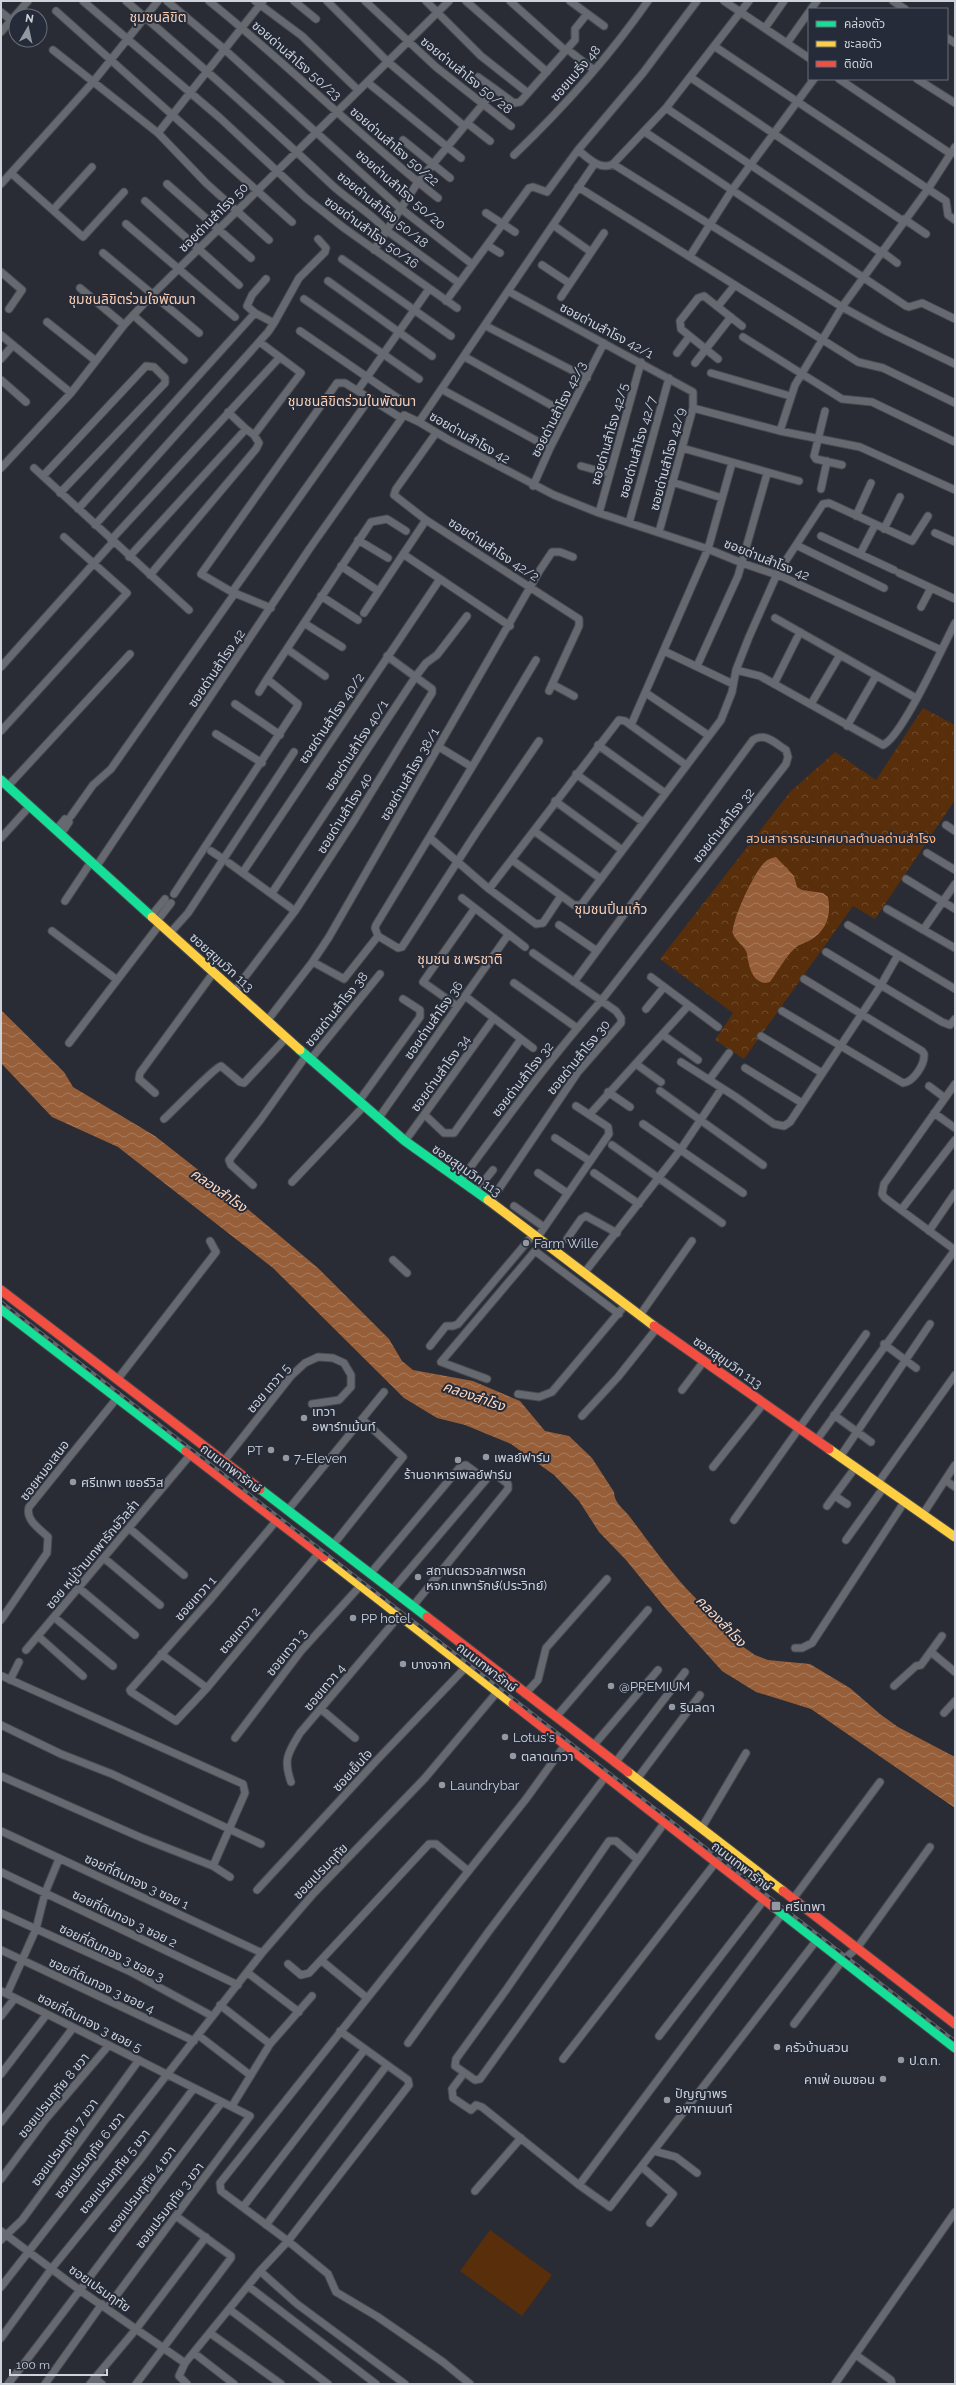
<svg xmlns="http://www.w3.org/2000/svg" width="956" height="2385" font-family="Raleway,'Noto Sans Thai',sans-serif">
<defs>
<pattern id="park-crowns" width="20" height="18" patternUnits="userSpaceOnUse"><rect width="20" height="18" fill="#592e0a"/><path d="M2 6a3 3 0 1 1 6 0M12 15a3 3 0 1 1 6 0" fill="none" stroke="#704b2d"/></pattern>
<pattern id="water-waves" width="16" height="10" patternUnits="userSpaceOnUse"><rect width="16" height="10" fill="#965e39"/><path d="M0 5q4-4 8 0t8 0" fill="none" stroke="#a87c5e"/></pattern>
</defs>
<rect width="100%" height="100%" fill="#292c34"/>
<!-- park -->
<path fill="url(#park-crowns)" d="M923,708L955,725V800L875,919L853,906L744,1059L715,1040L733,1013L660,959L790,792L835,752L876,780Z"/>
<!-- garden -->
<path fill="#592e0a" d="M952,750L955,752V776L941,768Z
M911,757L928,767L923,774L907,764Z
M490,2230L552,2275L522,2316L460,2271Z"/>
<!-- water -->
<path fill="url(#water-waves)" d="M776,857L794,876L797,887L802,890L823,893L828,897C831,912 828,927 815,937C809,942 800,943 794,949C784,959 778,971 770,982L765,983C751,981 749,965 747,954C746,947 736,942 733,934C730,923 755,870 765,862C768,859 772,858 776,857Z
M1,1010L64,1072L73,1087L155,1136L243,1205L318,1268L389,1339L402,1361L413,1370L473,1381L520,1401L545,1431L569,1436L592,1458L614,1492C614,1503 624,1509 630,1517C660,1557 689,1599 730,1627L729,1631L742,1646L755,1655L768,1660L810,1664L850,1688L880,1714L898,1727L955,1757V1808L811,1709L756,1692L722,1671L666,1609L626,1560L599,1532L579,1501L554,1475L511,1444L465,1425L437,1418L404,1398L273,1268L118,1147L52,1117L1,1063Z"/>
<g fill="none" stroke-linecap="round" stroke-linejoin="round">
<!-- street casing -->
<g stroke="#474a50" stroke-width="9">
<path id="street" d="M83,1L220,118L306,198L344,228L457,308
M126,1C196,61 265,122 332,185C349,201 370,212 386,230L459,283
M167,1L224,49L400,208L472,264
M209,1C288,64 359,136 438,198
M255,1L302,36L358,90
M294,1L316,19
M327,1L387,61L464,126
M365,1L436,67L511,126
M426,1L481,56L528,93
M466,1L547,72
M510,1L566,51
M570,1L604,26
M697,1L643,73L578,150C588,158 600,171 613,164L666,108L749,1
M724,1L809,58
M893,1L905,9
M811,9L817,1
M56,11L292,222
M1,12L12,21
M765,28L784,1
M1,32L28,1
M947,38L955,43
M787,43L809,12
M714,46L946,201L948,215L955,220
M53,50L158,133L206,183L269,240
M572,53L594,70
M478,77L495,89
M690,77L903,221
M839,79L951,154
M917,79L955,103
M367,82L461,158
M666,108L880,252
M467,123L490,141
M645,132L906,306L909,307L922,303L955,319
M158,133L263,1
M403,140L450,178
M514,155C563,108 609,57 648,1
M613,164L842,307L886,331L955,364
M11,173L83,237L124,192
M1,184L93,82L158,1
M167,184L251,258
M578,187L858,362L883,368L955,403
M145,201L239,285
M53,210L92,167
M486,213L515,232
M904,219L926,234
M126,224L235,317
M553,225L591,252
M487,245L500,253
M374,250L418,182L493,92L495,89L514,103L520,102L575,40V29L587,14
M881,251L897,263
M103,253L199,333
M690,256L732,190L814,79
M342,259L451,336
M542,265L569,283
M1,272L22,290L9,309
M328,281L432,356
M80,288L124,325
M508,291L693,392V408L659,532
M561,297L604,233
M304,299L419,379
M446,301L529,188L533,187L547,192L578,150
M718,306L735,285
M133,315L184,360
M47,322L96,361
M274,323L299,278L325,252L326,248L318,239
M486,326L587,378
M300,331L399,399
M1,335L13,345
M743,337L842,399L872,402L955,442
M677,353L689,337
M465,357L567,414
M1,359L13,345L71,393L124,325L152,295L449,1
M718,359L681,329L680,321L698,298L704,296L742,326
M695,363L731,317
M711,373L790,396
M1,380L26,402
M358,390L429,289
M443,390L550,448
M693,408L780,431L860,447L955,490
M825,411L814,456L816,459L842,465
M228,412L246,429
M419,422L595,163
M780,431L795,385L842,307L928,189L955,147
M436,433L396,489L394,495L426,520L579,619V626L549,691
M254,435L301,373L261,343
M682,448L799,481
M581,466L610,474
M1,468L71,393
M34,468L189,610
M43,476L146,366L154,367L165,378V383L60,493
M672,482L722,498
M533,486L550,448L604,343
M821,489L827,461
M78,509L255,313
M599,513L641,362
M856,516L871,483
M629,523L669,378
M95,525L268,332L274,323L255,313L247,306L252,295L266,279
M884,529L900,497
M935,533L955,542
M821,536L894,570
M111,540L280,357
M358,540L388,558
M796,545L884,588
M403,554L510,626
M860,554L875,525
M129,557L246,429L254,435L259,443L256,449L150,575
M341,566L374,588
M899,573L955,599
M232,592L370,398
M321,596L358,620
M921,607L931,588
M271,608L232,592L201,574L337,383H345L401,418
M364,613L426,520
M775,618L916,698
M304,623L342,647
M287,649L325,676
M664,651L733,684
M697,666L738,576L767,474
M1,667L113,542
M736,670L760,676L883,745C902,737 943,646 955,623
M267,679L371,522L387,519L406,531
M552,684L574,696
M774,684L800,632
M646,693L708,735
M235,704L280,735
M811,704L840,655
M631,725L708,549L732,463
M847,726L876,676
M1,731L127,593L64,537
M216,734L262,763
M598,745L665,793
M439,747L472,767L376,925L375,928L378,936L398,948L402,947L476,833L539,741
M472,767L536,660
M576,774L643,822
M8,786L130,654
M555,801L622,850
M71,816L93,785L111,769L235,593
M946,825L955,831
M56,830L65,819
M534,831L601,879
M61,834L69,822
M1,838L30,806
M430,838L489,889L536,924L543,923L561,896
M211,851L223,859
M927,853L955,870
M512,860L574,905H581L721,720L732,692L736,670L749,637L777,574L823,504L829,503L912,541L928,516
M229,863L295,911
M96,867L310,548L404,415L419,422L449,440L554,495L599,513L708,549L742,563L783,577L941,650
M243,872L440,579
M906,879L955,909
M489,889L619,720L625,721L686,765
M272,893L416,676L426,663L437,655L467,616
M174,894L297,707L298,704L267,679L259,692
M462,898L525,947
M65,901L91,862
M887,909L955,948
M151,916L165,899
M157,921L171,903
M559,925L597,951
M848,925L955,989
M923,930L955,884
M52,931L116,979
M170,933L188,913L294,752
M826,952L942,1022L950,1025L955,1019
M313,962L344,979L378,936
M651,977L718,1027
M514,983L577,1028
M235,990L295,911L355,819L432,693V689L387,656
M465,996L533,1048
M457,1006L423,982L475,908
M646,1009L664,987
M782,1011L903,1083C913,1082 925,1065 924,1054L922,1051L804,979
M267,1021L311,964L329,937L540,570L552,552H560L573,557
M663,1035L698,1060
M761,1036L822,1073
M69,1043L160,924
M310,1060L380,974
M681,1062L736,1097L774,1124L784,1126L790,1122L881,985L898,955
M636,1064L661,1082
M745,1068L802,1103
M709,1080L729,1053
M929,1086L945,1098
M660,1091L763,1165
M608,1092L630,1107
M155,1093L139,1079L140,1073L214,972
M359,1101L420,1017V1010L403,999
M934,1113L955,1128
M590,1114L688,1006
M425,1115L444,1133H454L521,1039
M164,1119C173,1111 215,1067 221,1066L240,1082L244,1083L286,1038
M378,1119L508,935
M643,1124L743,1193
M555,1138L590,1161
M405,1141L494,1018
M612,1145L722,1223
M538,1173L567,1193
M594,1173L639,1204
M461,1180C506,1119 551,1057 601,1001L786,764L788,757L786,750C775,743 765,732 753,740L574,982
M292,1182L364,1106
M253,1185L231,1165L229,1160L261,1119L306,1056
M476,1191L493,1170
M490,1202L578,1072L621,1023V1018L616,1011L533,953
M514,1206L544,1227
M901,1210L955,1140
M929,1231L955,1193
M537,1238L609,1134L608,1127L576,1106
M567,1239L581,1219L586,1216L617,1233
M393,1260L407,1273
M585,1272L681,1149L722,1088
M640,1315L692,1241
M884,1344L916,1368
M430,1346L446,1326H453L458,1324L533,1235
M487,1379L441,1362L535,1251L619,1314
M117,1380L216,1252L210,1241
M682,1390L704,1361
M518,1394L539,1397L552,1392L626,1304
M834,1415L871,1442
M582,1416L618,1377L657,1328
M816,1441L955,1250L885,1198L882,1194L884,1184L955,1084
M840,1457L930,1324
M224,1461L291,1376L305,1363L318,1357L333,1358L344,1363L351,1375V1387L339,1400L312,1404
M713,1467L764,1403
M945,1480L955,1487
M878,1483L955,1375
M835,1496L847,1504
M827,1506L855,1468
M288,1510L384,1392
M923,1514L955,1465
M277,1520L209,1601L130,1690L131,1692L176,1721L207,1688L319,1553
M734,1520L866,1334
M129,1528L184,1575
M846,1540L884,1487
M333,1545L403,1457L362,1419
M104,1558L160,1605
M370,1574L461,1466L466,1465L478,1474
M79,1588L135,1635
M392,1590L490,1475H496L508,1484V1489L413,1606
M54,1617L113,1666
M1,1620L47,1553L48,1537C40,1529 25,1520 29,1507L117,1398
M38,1636L83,1676
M795,1648H802L812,1643L905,1501
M26,1650L191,1454
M931,1652L955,1672
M161,1654L207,1688
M2,1676L243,1784L245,1793L213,1866
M10,1680L19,1662
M894,1686L916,1666L921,1665L942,1636
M525,1694L538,1680L546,1648L607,1579
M321,1709L355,1738
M944,1713L955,1701
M556,1717L648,1610
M1,1725L61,1754L112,1774L261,1844
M235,1738L301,1651L361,1585
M593,1746L658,1670
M615,1763L685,1672
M1,1776L142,1838L213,1866L230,1877
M637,1779L700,1695
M291,1782C283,1759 288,1753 300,1733L400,1615
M701,1829L746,1753
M1,1831L262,1953
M637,1859L616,1841H609L506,1990L456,2059L455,2066L475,2080L480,2079L665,1822
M1,1872L238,1985
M257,1890L377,1760L466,1667
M793,1899L880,1782
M1,1913L131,1972L212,2016
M782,1914L579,2185L610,2207L816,1941
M1,1950L194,2041
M322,1961L367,1998
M288,1964L301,1975L309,1973L429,1844H436L467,1870
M248,1973L299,2012
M1,1991L250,2116L107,2308
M7,1994L36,1929L45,1893L59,1859
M220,2005L270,2044
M1,2016L15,1998
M794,2024L842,1961L857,1948L930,1847
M198,2035L250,2075
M659,2036L764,1900
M408,2043L489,1931L606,1776
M563,2059L716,1862
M464,2073L452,2089L453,2098L471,2110L476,2105L482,2107L579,2185
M1,2074L47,2014
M232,2106L270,2044L312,1996
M1,2122L73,2028
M654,2151L676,2157L697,2173
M642,2167L673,2194L650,2223
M1,2179L45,2120L109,2045
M475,2191L521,2138
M243,2207L365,2049
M266,2225L387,2065
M1,2231L81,2291L185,2363
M1,2240L22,2220L139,2060
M260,2271L297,2304L405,2384
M248,2286L376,2384
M1,2287L262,1953L314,1893L425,1778L498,1691
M229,2309L328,2384
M210,2333L281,2384
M1,2338L52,2268L140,2160L194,2088
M194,2353L234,2384
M856,2355L891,2380L892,2384
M94,2378L102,2384
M8,2384C81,2291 150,2195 222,2102
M45,2384L102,2304
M90,2384L137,2328L206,2237
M136,2384L231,2258V2256L176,2216
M187,2384L179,2376L185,2363L260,2271L288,2241L409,2085L408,2080L340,2031
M470,2384L443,2362L378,2317L336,2292L328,2274L288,2241L221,2191L220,2183L526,1799L565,1745
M835,2384L955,2212"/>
</g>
<!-- fast casing -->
<g stroke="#474a50" stroke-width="11">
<path id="fast" d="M1,780L152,917
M300,1050L405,1141L488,1200
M1,1309L186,1451
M260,1489L427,1617
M775,1908L955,2048"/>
</g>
<!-- slow casing -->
<g stroke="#474a50" stroke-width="11">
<path id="slow" d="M152,917L300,1050
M488,1200L654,1326
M829,1449L955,1537
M324,1557L513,1704
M628,1772L783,1891"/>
</g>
<!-- jam casing -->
<g stroke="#474a50" stroke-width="11">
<path id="jam" d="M1,1290L260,1489
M654,1326L829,1449
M186,1451L324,1557
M427,1617L628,1772
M513,1704L775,1908
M783,1891L955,2024"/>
</g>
<!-- street -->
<use href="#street" stroke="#666970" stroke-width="7"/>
<!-- fast -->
<use href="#fast" stroke="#16e098" stroke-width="9"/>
<!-- slow -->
<use href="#slow" stroke="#ffcf43" stroke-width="9"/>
<!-- jam -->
<use href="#jam" stroke="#f24e42" stroke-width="9"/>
<!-- rail casing -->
<g stroke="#63656b" stroke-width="3.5">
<path id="rail" d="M1,1302L955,2041"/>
</g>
<!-- rail -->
<use href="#rail" stroke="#252b38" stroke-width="2" stroke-dasharray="6" stroke-linecap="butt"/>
</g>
<!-- markers -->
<g fill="#9498a0" stroke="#252b38" stroke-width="1.5">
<circle cx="526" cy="1243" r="4"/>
<circle cx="304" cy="1418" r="4"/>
<circle cx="271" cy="1450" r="4"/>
<circle cx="486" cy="1457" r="4"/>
<circle cx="286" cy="1458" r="4"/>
<circle cx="458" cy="1460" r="4"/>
<circle cx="73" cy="1482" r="4"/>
<circle cx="418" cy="1577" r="4"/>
<circle cx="353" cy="1618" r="4"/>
<circle cx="403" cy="1664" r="4"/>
<circle cx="611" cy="1686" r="4"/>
<circle cx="672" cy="1707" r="4"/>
<circle cx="505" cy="1737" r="4"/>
<circle cx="513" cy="1756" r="4"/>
<circle cx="442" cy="1785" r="4"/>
<rect x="771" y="1901" width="10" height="10" rx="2"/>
<circle cx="777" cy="2047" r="4"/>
<circle cx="901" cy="2060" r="4"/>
<circle cx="883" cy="2079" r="4"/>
<circle cx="667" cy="2100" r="4"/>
</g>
<g text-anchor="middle" stroke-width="4" stroke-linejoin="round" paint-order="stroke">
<!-- street labels -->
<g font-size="13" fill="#ced2da" stroke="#252b38">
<text transform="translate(297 60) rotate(41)" y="5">ซอยด่านสำโรง 50/23</text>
<text transform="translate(575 73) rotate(-49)" y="5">ซอยแบริ่ง 48</text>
<text transform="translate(467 75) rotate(39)" y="5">ซอยด่านสำโรง 50/28</text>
<text transform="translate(395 146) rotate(41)" y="5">ซอยด่านสำโรง 50/22</text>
<text transform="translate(401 189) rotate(41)" y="5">ซอยด่านสำโรง 50/20</text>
<text transform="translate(383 209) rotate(39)" y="5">ซอยด่านสำโรง 50/18</text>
<text transform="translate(213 217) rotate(-45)" y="5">ซอยด่านสำโรง 50</text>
<text transform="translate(372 232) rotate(36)" y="5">ซอยด่านสำโรง 50/16</text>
<text transform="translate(607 330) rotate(28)" y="5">ซอยด่านสำโรง 42/1</text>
<text transform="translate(558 409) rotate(-63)" y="5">ซอยด่านสำโรง 42/3</text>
<text transform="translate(609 434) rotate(-74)" y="5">ซอยด่านสำโรง 42/5</text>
<text transform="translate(470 437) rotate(30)" y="5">ซอยด่านสำโรง 42</text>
<text transform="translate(637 447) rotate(-74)" y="5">ซอยด่านสำโรง 42/7</text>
<text transform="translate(667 459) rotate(-75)" y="5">ซอยด่านสำโรง 42/9</text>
<text transform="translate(494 549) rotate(33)" y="5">ซอยด่านสำโรง 42/2</text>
<text transform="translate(767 559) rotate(22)" y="5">ซอยด่านสำโรง 42</text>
<text transform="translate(216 668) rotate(-56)" y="5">ซอยด่านสำโรง 42</text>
<text transform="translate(331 718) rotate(-56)" y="5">ซอยด่านสำโรง 40/2</text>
<text transform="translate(356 745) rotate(-57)" y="5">ซอยด่านสำโรง 40/1</text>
<text transform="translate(409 774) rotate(-60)" y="5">ซอยด่านสำโรง 38/1</text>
<text transform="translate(344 813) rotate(-58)" y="5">ซอยด่านสำโรง 40</text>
<text transform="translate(723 825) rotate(-52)" y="5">ซอยด่านสำโรง 32</text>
<text transform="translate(222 962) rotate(42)" y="5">ซอยสุขุมวิท 113</text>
<text transform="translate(336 1009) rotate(-51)" y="5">ซอยด่านสำโรง 38</text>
<text transform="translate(433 1020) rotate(-55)" y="5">ซอยด่านสำโรง 36</text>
<text transform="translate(578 1057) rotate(-51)" y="5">ซอยด่านสำโรง 30</text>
<text transform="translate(440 1073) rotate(-54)" y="5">ซอยด่านสำโรง 34</text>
<text transform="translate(522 1079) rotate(-52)" y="5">ซอยด่านสำโรง 32</text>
<text transform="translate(467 1170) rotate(35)" y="5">ซอยสุขุมวิท 113</text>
<text transform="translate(728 1362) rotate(35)" y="5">ซอยสุขุมวิท 113</text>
<text transform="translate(268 1388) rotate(-50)" y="5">ซอย เทวา 5</text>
<text transform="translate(231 1468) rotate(37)" y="5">ถนนเทพารักษ์</text>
<text transform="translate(44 1470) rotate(-53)" y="5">ซอยหมอเสนอ</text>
<text transform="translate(92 1554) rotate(-50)" y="5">ซอย หมู่บ้านเทพารักษ์วิลล่า</text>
<text transform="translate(195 1598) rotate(-48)" y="5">ซอยเทวา 1</text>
<text transform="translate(239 1630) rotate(-50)" y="5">ซอยเทวา 2</text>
<text transform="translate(286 1652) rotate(-51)" y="5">ซอยเทวา 3</text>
<text transform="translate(487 1667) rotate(38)" y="5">ถนนเทพารักษ์</text>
<text transform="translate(324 1687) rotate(-50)" y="5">ซอยเทวา 4</text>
<text transform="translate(352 1770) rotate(-48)" y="5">ซอยเย็นใจ</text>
<text transform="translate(742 1866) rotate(38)" y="5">ถนนเทพารักษ์</text>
<text transform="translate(320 1871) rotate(-46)" y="5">ซอยเปรมฤทัย</text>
<text transform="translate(137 1881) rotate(25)" y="5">ซอยที่ดินทอง 3 ซอย 1</text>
<text transform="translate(125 1918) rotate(26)" y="5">ซอยที่ดินทอง 3 ซอย 2</text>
<text transform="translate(112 1952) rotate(26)" y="5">ซอยที่ดินทอง 3 ซอย 3</text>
<text transform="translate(102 1985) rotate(25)" y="5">ซอยที่ดินทอง 3 ซอย 4</text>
<text transform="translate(90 2022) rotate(27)" y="5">ซอยที่ดินทอง 3 ซอย 5</text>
<text transform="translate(53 2095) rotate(-51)" y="5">ซอยเปรมฤทัย 8 ขวา</text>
<text transform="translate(64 2142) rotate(-54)" y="5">ซอยเปรมฤทัย 7 ขวา</text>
<text transform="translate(89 2155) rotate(-52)" y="5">ซอยเปรมฤทัย 6 ขวา</text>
<text transform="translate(114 2171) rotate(-51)" y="5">ซอยเปรมฤทัย 5 ขวา</text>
<text transform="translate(141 2189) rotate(-53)" y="5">ซอยเปรมฤทัย 4 ขวา</text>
<text transform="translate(169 2205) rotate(-53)" y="5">ซอยเปรมฤทัย 3 ขวา</text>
<text transform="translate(100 2288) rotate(35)" y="5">ซอยเปรมฤทัย</text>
</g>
<!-- park labels -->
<g font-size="13" fill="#feb688" stroke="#252b38">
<text x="841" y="843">สวนสาธารณะเทศบาลตำบลด่านสำโรง</text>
</g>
<!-- poi labels -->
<g font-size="13" fill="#ced2da" stroke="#252b38" text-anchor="start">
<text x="534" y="1248">Farm Wille</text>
<text x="312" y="1416">เทวา<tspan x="312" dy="15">อพาร์ทเม้นท์</tspan></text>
<text x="263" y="1455" text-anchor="end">PT</text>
<text x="494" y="1462">เพลย์ฟาร์ม</text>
<text x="294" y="1463">7-Eleven</text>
<text x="458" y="1479" text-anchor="middle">ร้านอาหารเพลย์ฟาร์ม</text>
<text x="81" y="1487">ศรีเทพา เซอร์วิส</text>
<text x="426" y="1575">สถานตรวจสภาพรถ<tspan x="426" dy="15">หจก.เทพารักษ์(ประวิทย์)</tspan></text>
<text x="361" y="1623">PP hotel</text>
<text x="411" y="1669">บางจาก</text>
<text x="619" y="1691">@PREMIUM</text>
<text x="680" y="1712">รินลดา</text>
<text x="513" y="1742">Lotus's</text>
<text x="521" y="1761">ตลาดเทวา</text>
<text x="450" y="1790">Laundrybar</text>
<text x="785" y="1911">ศรีเทพา</text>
<text x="785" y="2052">ครัวบ้านสวน</text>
<text x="909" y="2065">ป.ต.ท.</text>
<text x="875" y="2084" text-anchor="end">คาเฟ่ อเมซอน</text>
<text x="675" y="2098">ปัญญาพร<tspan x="675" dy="15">อพาทเมนท์</tspan></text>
</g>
<!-- neighbourhood labels -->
<g font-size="14" fill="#f8cdb3" stroke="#252b38">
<text x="158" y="22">ชุมชนลิขิต</text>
<text x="132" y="304">ชุมชนลิขิตร่วมใจพัฒนา</text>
<text x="352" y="406">ชุมชนลิขิตร่วมในพัฒนา</text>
<text x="611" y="914">ชุมชนปิ่นแก้ว</text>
<text x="460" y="964">ชุมชน ช.พรชาติ</text>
</g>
<!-- water labels -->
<g font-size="14" font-style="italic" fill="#fdd8c1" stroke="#252b38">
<text transform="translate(219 1190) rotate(35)" y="5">คลองสำโรง</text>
<text transform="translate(474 1396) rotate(19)" y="5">คลองสำโรง</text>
<text transform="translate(721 1621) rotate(46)" y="5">คลองสำโรง</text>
</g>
</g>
<!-- border -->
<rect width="956" height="2385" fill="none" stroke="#ced2da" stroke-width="4"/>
<!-- legend -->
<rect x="808" y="8" width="140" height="72" fill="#252b38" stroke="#696e79"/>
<rect x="816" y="21" width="20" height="6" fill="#16e098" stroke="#696e79"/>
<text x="844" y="28" font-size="12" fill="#ced2da">คล่องตัว</text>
<rect x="816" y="41" width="20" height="6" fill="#ffcf43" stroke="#696e79"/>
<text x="844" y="48" font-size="12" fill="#ced2da">ชะลอตัว</text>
<rect x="816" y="61" width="20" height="6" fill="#f24e42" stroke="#696e79"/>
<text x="844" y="68" font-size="12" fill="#ced2da">ติดขัด</text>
<!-- north arrow -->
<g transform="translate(28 28) rotate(9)"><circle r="19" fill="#252b38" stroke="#696e79"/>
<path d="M0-3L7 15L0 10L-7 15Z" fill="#9498a0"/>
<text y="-6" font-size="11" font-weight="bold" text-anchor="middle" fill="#ced2da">N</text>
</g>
<!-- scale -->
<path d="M10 2369v6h97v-6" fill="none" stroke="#ced2da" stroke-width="2"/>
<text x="16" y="2369" font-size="12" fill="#ced2da" stroke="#252b38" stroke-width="3" paint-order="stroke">100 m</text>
</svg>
